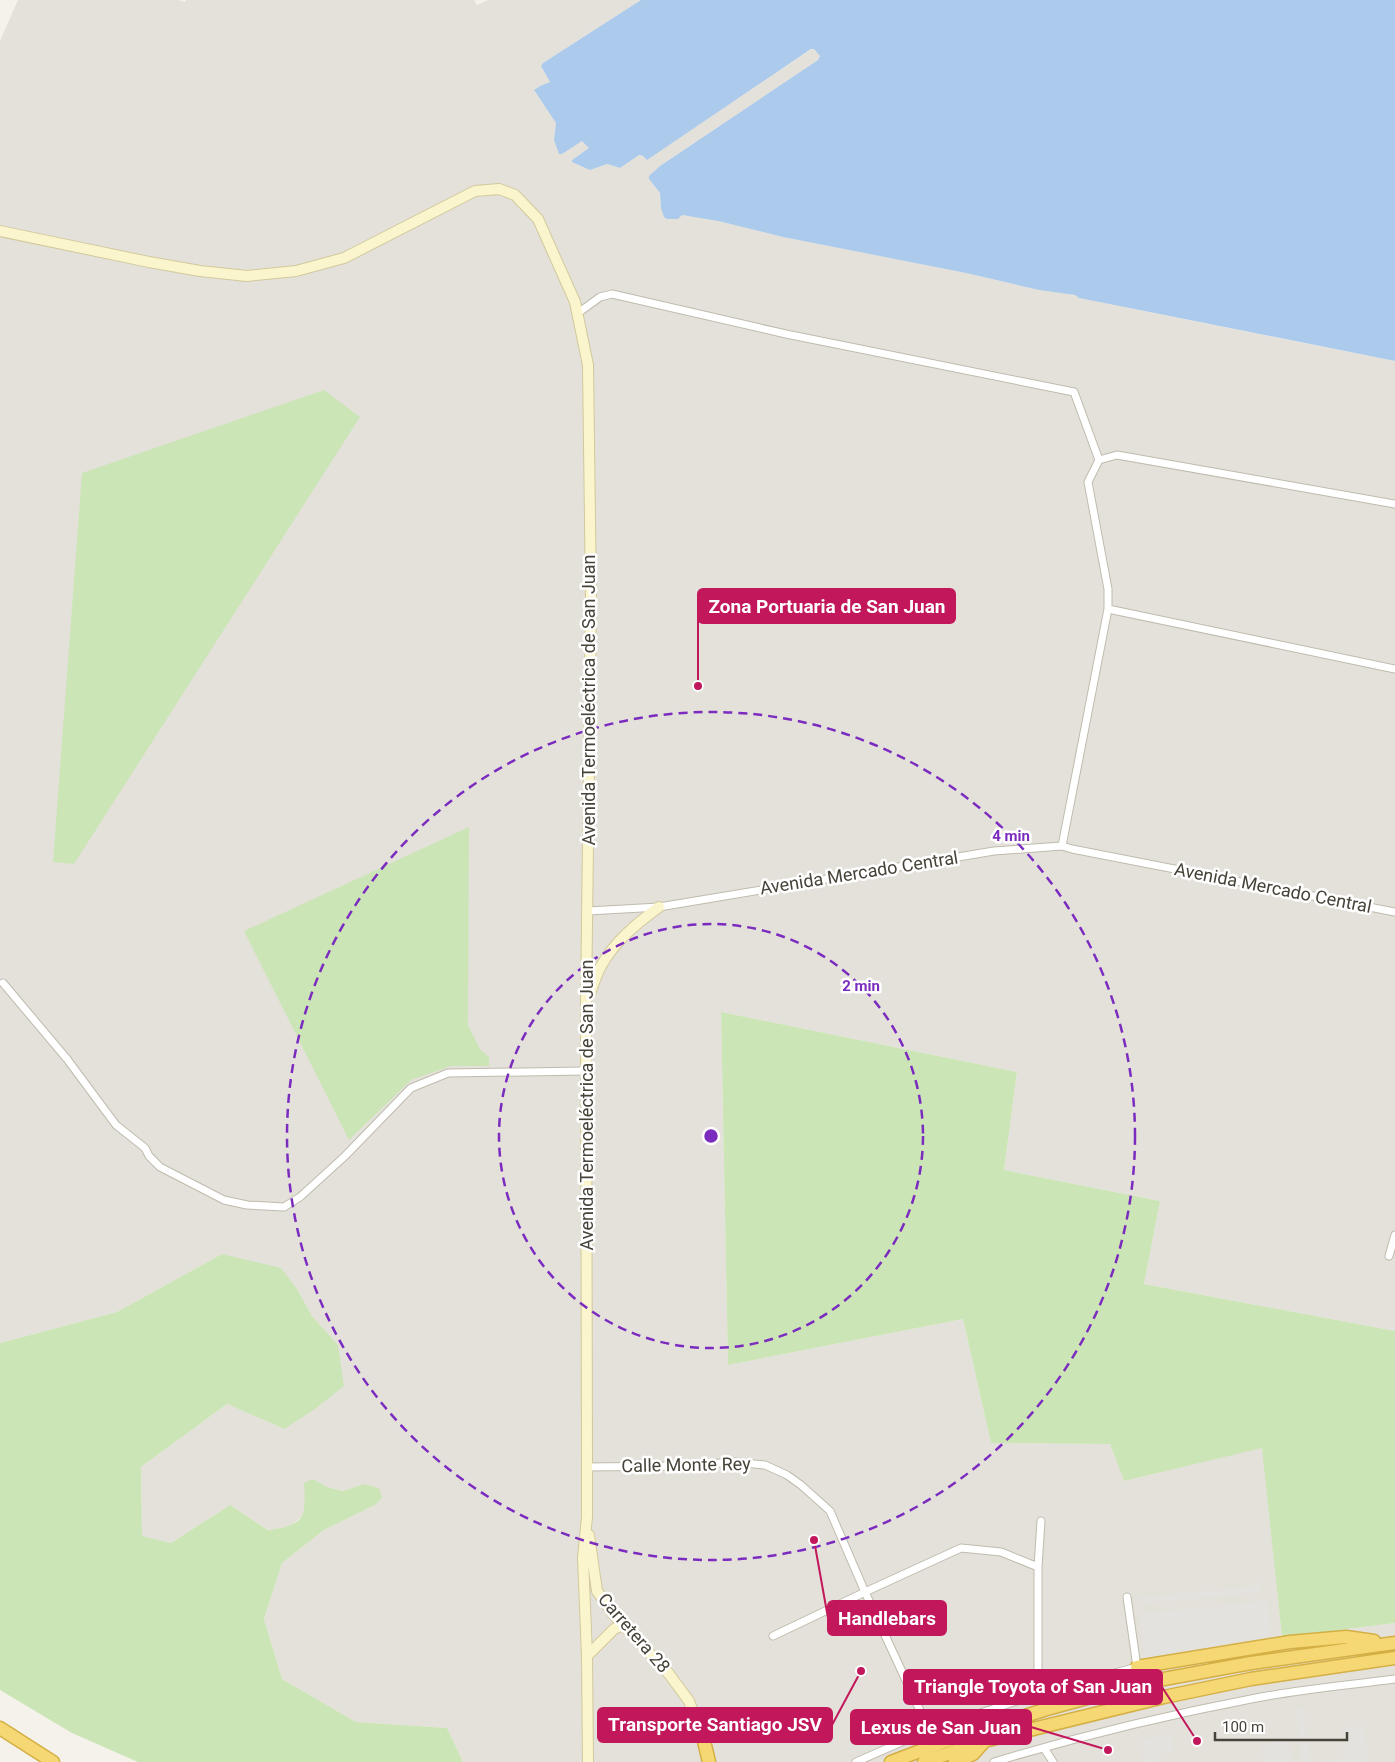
<svg xmlns="http://www.w3.org/2000/svg" width="1395" height="1762" font-family="Roboto,sans-serif">
<rect width="100%" height="100%" fill="#f4f2ea"/>
<!-- industrial -->
<path fill="#e4e1db" d="M18,0H178L185,2L186,0H474L477,5L488,0H641L543,63L541,66L550,82L540,86L534,90L556,123L554,140L562,154L582,140L589,148L572,160L590,170L607,164L620,168L639,155L643,156L647,159L812,49H814L820,56L818,60L660,166L649,179L660,193L661,208L682,215L718,221L783,237L966,273L1039,290L1075,295L1079,298L1202,323L1395,361V1331L1144,1284L1160,1201L1004,1170L1017,1072L721,1012L728,1365L963,1319L991,1443L1110,1444L1124,1481L1263,1447L1282,1637L1395,1623V1762H463L447,1728L356,1722L282,1679L264,1619L282,1563L324,1530L375,1505L364,1484L344,1491L327,1487L313,1479L305,1495L306,1505L302,1516L291,1526L269,1530L230,1505L171,1543L142,1536L141,1467L227,1404L284,1429L338,1345L312,1316L297,1289L222,1254L117,1312L0,1343V41Z"/>
<!-- green -->
<path fill="#cbe5b6" d="M324,390L360,417L74,864L53,862L82,473Z
M469,827L468,1025L480,1049L489,1057V1066H451L411,1080L349,1140L244,931Z
M721,1012L1017,1072L1004,1170L1160,1201L1144,1284L1395,1331V1623L1282,1637L1262,1448L1124,1481L1110,1444L991,1443L963,1319L728,1365Z
M222,1254L281,1268L297,1289L312,1316L338,1345L344,1386L315,1409L284,1429L227,1404L141,1467L142,1536L171,1543L230,1505L268,1530C305,1525 306,1518 304,1483L313,1479L327,1487L343,1491L364,1484L379,1488L382,1498L375,1505L324,1530L282,1563L264,1619L282,1679L356,1722L447,1728L463,1762H138L72,1733L0,1690V1343L117,1312Z"/>
<!-- parking -->
<path fill="#e3e2de" d="M1259,1582L1262,1588L1259,1591L1255,1593L1244,1594L1144,1603L1139,1602L1136,1595L1137,1594L1140,1596L1149,1597L1251,1587Z
M1267,1601L1271,1635L1148,1659L1145,1658L1140,1614Z
M1303,1708L1311,1762H1302L1296,1709Z
M1364,1726L1368,1762H1315L1345,1759L1341,1728Z
M1171,1734L1174,1751L1158,1755L1160,1762H1143L1140,1749L1144,1748L1142,1740Z
M1289,1738L1292,1762H1264L1261,1744Z"/>
<!-- water -->
<path fill="#abcaec" d="M641,0H1395V361L1079,298L1075,295L1039,290L966,273L783,237L718,221L682,215L678,219H667L664,217L661,208L660,193L649,179V176L660,166L818,60L820,56L814,49H811L647,160L643,156L639,155L620,168L607,164L590,170L572,162V160L589,148L582,141L562,154H559L554,140L556,123L534,90L540,86L550,82L541,66L543,63Z"/>
<g fill="none" stroke-linecap="round" stroke-linejoin="round">
<!-- street casing -->
<g stroke="#bfbbad" stroke-width="9">
<path id="street" d="M578,313L600,297L612,294L786,334L1074,392L1099,460
M1108,609L1395,669
M1062,846L1108,609V589L1088,482L1099,460L1117,455L1395,504
M588,911L659,907L994,851L1062,846L1072,849L1395,912
M3,983L67,1059L116,1125L145,1148L149,1156L160,1167L224,1200L247,1205L284,1207L300,1197L345,1156L411,1088L448,1073L586,1071
M1389,1256L1395,1235
M587,1467L680,1466L735,1462L765,1465L787,1475L801,1485L830,1511L865,1592L929,1730
M773,1636L865,1592L961,1548L1001,1552L1038,1567
M1038,1694V1567L1041,1521
M1044,1748L1053,1762
M856,1762L929,1730L1038,1694L1137,1667L1127,1597
M994,1762C1080,1736 1167,1715 1256,1698C1302,1689 1349,1685 1395,1679"/>
</g>
<!-- secondary casing -->
<g stroke="#d1c99c" stroke-width="12">
<path id="secondary" d="M0,231L149,262L200,271L247,276L296,271L344,258L475,191L499,189L515,195L538,219L575,302L588,365L591,598L586,1004L587,1467V1517L583,1558L587,1656L588,1762
M589,996C593,986 596,975 601,966C615,941 636,924 659,907
M589,1535L597,1591L613,1614L669,1674L689,1701L704,1741
M587,1656L614,1629L623,1625"/>
</g>
<!-- highway casing -->
<g stroke="#d4af44" stroke-width="15">
<path id="highway" d="M1137,1667L1290,1642L1346,1637L1374,1641
M0,1728L53,1762
M704,1741L709,1762
M891,1762L946,1741L1047,1709L1142,1683L1251,1663L1395,1643
M924,1762L984,1741L1164,1697L1251,1679L1395,1658
M955,1762L973,1754L983,1743"/>
</g>
<!-- street -->
<use href="#street" stroke="#fff" stroke-width="7"/>
<!-- secondary -->
<use href="#secondary" stroke="#fbf5cd" stroke-width="10"/>
<!-- highway -->
<use href="#highway" stroke="#f5d874" stroke-width="12"/>
</g>
<!-- distance rings -->
<g fill="none" stroke="#7b2cbf" stroke-width="2.5" stroke-dasharray="9 6">
<circle cx="711" cy="1136" r="212"/>
<circle cx="711" cy="1136" r="424"/>
</g>
<g text-anchor="middle" stroke-width="5" stroke-linejoin="round" paint-order="stroke">
<!-- street labels -->
<g font-size="18" fill="#484339" stroke="#fff">
<text transform="translate(589 700) rotate(-90)" y="6">Avenida Termoeléctrica de San Juan</text>
<text transform="translate(859 873) rotate(-9)" y="6">Avenida Mercado Central</text>
<text transform="translate(1273 888) rotate(11)" y="6">Avenida Mercado Central</text>
<text transform="translate(587 1105) rotate(-90)" y="6">Avenida Termoeléctrica de San Juan</text>
<text transform="translate(686 1465) rotate(-1)" y="6">Calle Monte Rey</text>
<text transform="translate(634 1633) rotate(49)" y="6">Carretera 28</text>
</g>
</g>
<circle cx="711" cy="1136" r="8" fill="#7b2cbf" stroke="#fff" stroke-width="2.5"/>
<g font-size="15" text-anchor="middle" font-weight="bold" fill="#7b2cbf" stroke="#fff" stroke-width="5" stroke-linejoin="round" paint-order="stroke">
<text x="1011" y="841">4 min</text>
<text x="861" y="991">2 min</text>
</g>
<!-- callouts -->
<path fill="none" stroke="#c2185b" stroke-width="2" d="M698 686L698 606M814 1540L828 1618M1197 1741L1162 1687M861 1671L832 1725M1108 1750L1031 1727"/>
<g fill="#c2185b" stroke="#fff" stroke-width="2">
<circle cx="698" cy="686" r="5"/>
<circle cx="814" cy="1540" r="5"/>
<circle cx="1197" cy="1741" r="5"/>
<circle cx="861" cy="1671" r="5"/>
<circle cx="1108" cy="1750" r="5"/>
</g>
<g fill="#c2185b" stroke="#c2185b" stroke-width="2">
<rect x="698" y="589" width="257" height="34" rx="5"/>
<rect x="828" y="1601" width="118" height="34" rx="5"/>
<rect x="904" y="1670" width="258" height="34" rx="5"/>
<rect x="598" y="1708" width="234" height="34" rx="5"/>
<rect x="851" y="1710" width="180" height="34" rx="5"/>
</g>
<g font-size="19" text-anchor="middle" font-weight="bold" fill="#fff">
<text x="827" y="613">Zona Portuaria de San Juan</text>
<text x="887" y="1625">Handlebars</text>
<text x="1033" y="1693">Triangle Toyota of San Juan</text>
<text x="715" y="1731">Transporte Santiago JSV</text>
<text x="941" y="1734">Lexus de San Juan</text>
</g>
<!-- scale -->
<path d="M1215 1732v8h132v-8" fill="none" stroke="#484339" stroke-width="2.5"/>
<text x="1222" y="1732" font-size="15" fill="#484339" stroke="#ffffff" stroke-width="4" paint-order="stroke">100 m</text>
</svg>
